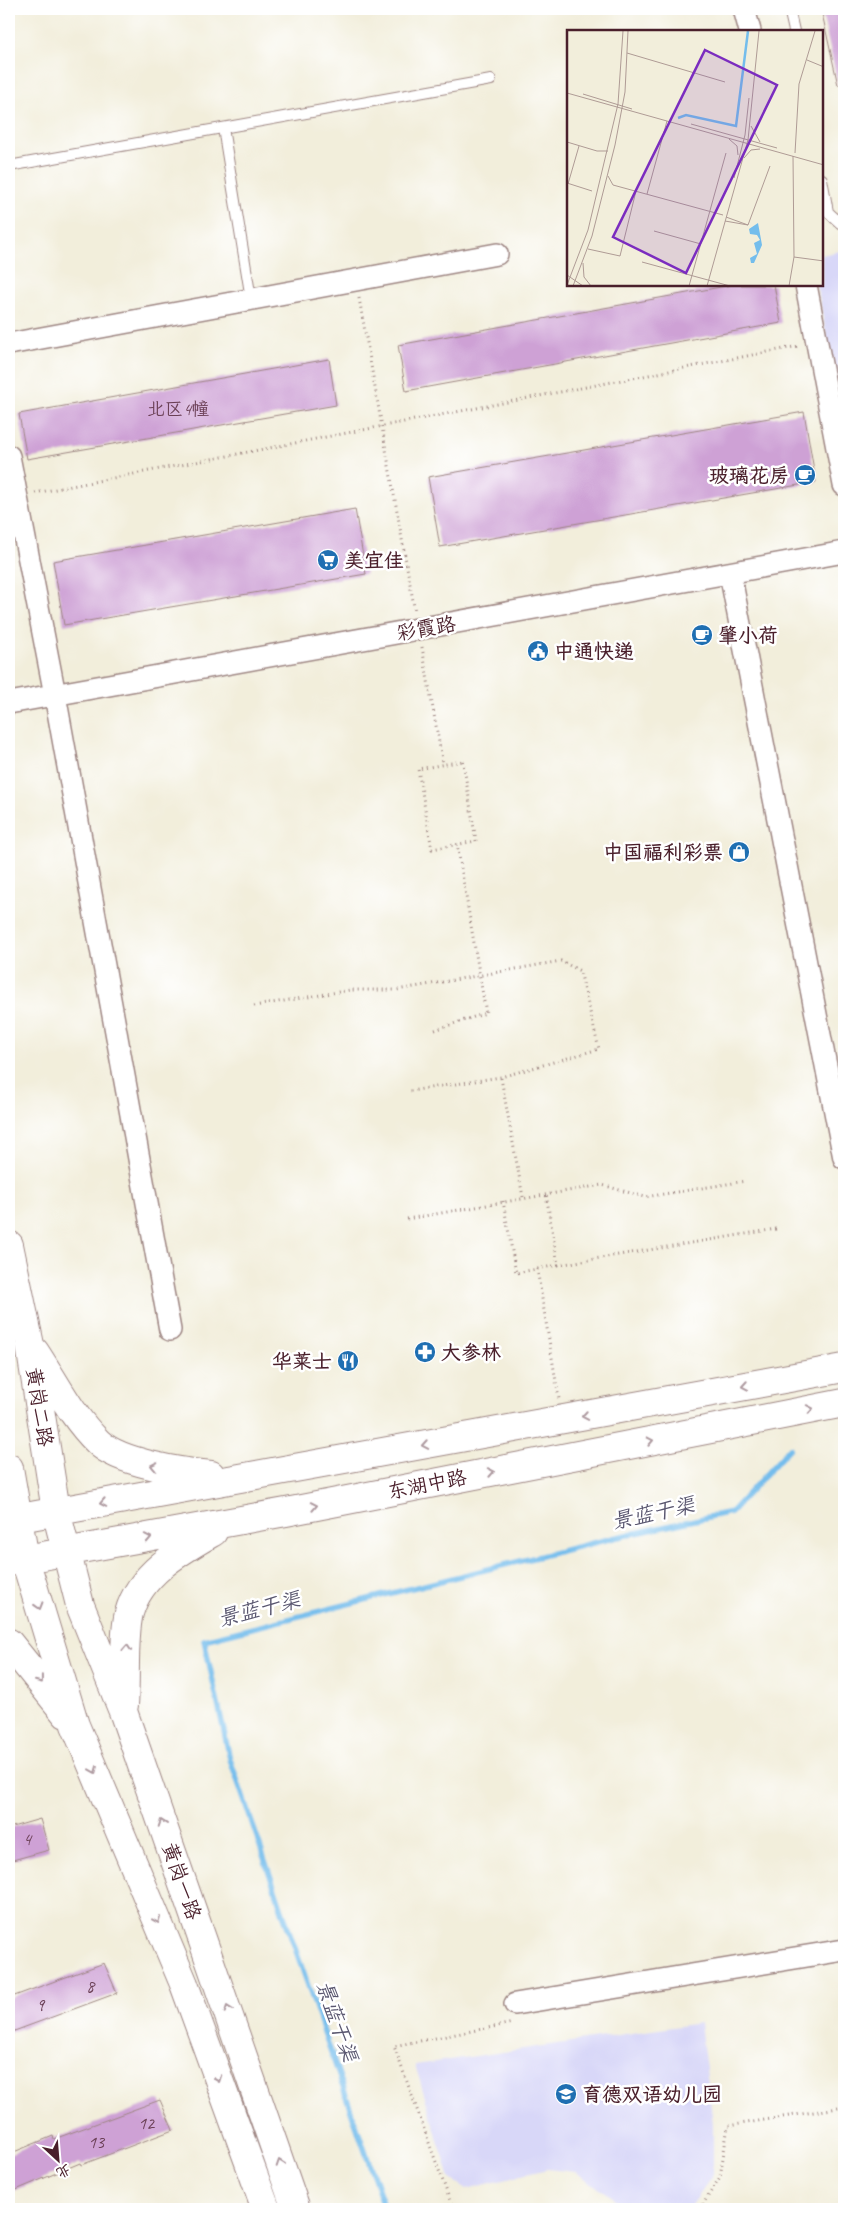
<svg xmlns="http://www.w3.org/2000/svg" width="853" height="2218" font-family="Caveat,'LXGW WenKai TC',sans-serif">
<rect width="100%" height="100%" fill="#fff"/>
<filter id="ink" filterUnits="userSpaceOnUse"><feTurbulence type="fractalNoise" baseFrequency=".02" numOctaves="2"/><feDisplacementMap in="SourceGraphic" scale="10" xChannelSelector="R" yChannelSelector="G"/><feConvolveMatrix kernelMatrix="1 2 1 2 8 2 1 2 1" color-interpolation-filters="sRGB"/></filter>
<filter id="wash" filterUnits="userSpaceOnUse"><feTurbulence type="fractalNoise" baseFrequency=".0096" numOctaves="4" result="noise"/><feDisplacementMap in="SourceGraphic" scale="20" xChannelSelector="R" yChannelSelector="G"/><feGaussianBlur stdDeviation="1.12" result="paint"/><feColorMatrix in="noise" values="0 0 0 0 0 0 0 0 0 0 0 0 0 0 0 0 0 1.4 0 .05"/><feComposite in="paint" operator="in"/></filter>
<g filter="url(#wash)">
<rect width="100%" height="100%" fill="#f2eedb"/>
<!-- built -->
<path fill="#d8d7f8" d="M844,250V392L837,393L817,285H822V255Z
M700,2023L713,2123V2175L688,2209H622L619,2202L576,2172L547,2169L467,2189L450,2178L415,2065Z"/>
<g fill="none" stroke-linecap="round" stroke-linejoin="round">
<!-- stream -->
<path stroke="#74bdec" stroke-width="5.5" d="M385,2209L230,1759L204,1640L613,1538L731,1512L790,1448"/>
</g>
<g id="blocks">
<!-- building -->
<path fill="#cea1d5" d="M821,9H844V85H838Z
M732,285H774L781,323L406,391L398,345Z
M329,359L336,405L27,459L19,414Z
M804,412L816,482L440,547L428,477Z
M355,509L366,574L64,625L53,561Z
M40,1819L49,1850L9,1861V1828Z
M104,1963L117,1993L9,2033V1998Z
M160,2100L173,2130L81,2165L80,2163L9,2193V2154L53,2136L54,2139Z"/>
</g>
</g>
<g filter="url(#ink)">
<use href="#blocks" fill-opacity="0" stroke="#9e8683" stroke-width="1"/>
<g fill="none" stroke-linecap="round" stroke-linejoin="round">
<!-- service casing -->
<g stroke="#9e8683" stroke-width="12">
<path id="service" d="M789,9L794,31
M223,128L251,299
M9,166L491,80
M822,179L828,212L840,223L844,222"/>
</g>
<!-- minor casing -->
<g stroke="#9e8683" stroke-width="24">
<path id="minor" d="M744,9L750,31
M806,285L844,485
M9,344L497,254
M9,456L55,695L170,1330
M730,573L844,1158
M9,703L844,552
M515,2004L844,1950"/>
</g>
<!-- secondary casing -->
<g stroke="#9e8683" stroke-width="30">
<path id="secondary" d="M9,1245L30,1345L56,1511L80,1605L124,1714L296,2209
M35,1352C55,1382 72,1417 98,1442C119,1463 182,1472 211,1475
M9,1468L25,1559L75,1725L184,1984L266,2209
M9,1520L844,1368
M9,1562L286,1512L844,1403
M9,1643L66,1714
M124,1705C126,1680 123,1636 129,1613C140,1573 180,1551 213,1532"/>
</g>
<!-- path -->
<path stroke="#9e8683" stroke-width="3" stroke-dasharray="1 4" stroke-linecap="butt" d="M359,298L415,612
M35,493L799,346
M422,647L443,765
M463,761L476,841L432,849L418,769Z
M254,1006L350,990H397L561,961L580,971L599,1049L501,1077L410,1091
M435,1030L486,1013L457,844
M501,1078L523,1197
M503,1201L516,1273L558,1265L546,1194
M407,1219L602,1185L645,1197L746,1181
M558,1265L776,1229
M537,1269L559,1399
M453,2209L394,2046L513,2023
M700,2209L720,2177L728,2126L844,2107"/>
<!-- service -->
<use href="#service" stroke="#fff" stroke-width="10"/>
<!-- minor -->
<use href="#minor" stroke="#fff" stroke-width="21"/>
<!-- secondary -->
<use href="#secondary" stroke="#fff" stroke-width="28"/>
</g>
<!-- one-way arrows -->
<defs><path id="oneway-chevron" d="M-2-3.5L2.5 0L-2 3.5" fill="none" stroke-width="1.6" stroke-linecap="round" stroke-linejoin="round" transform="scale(1.25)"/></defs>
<g stroke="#ae9aa0">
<use href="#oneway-chevron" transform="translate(745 1386) rotate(170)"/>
<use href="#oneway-chevron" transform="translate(810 1409) rotate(-11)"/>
<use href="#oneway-chevron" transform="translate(585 1416) rotate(170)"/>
<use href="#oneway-chevron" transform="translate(650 1441) rotate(-11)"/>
<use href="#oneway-chevron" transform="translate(425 1445) rotate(170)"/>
<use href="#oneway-chevron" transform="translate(154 1466) rotate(-168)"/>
<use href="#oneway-chevron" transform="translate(491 1472) rotate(-11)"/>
<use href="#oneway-chevron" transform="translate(103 1503) rotate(169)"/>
<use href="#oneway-chevron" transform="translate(314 1506) rotate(-11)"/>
<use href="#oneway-chevron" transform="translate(148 1538) rotate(-11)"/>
<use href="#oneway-chevron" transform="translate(39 1606) rotate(73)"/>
<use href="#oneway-chevron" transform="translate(127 1648) rotate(-87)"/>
<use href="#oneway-chevron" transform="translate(40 1680) rotate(52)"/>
<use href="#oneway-chevron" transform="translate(94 1770) rotate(67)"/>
<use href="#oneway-chevron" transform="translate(162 1823) rotate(-109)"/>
<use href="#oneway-chevron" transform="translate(157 1920) rotate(67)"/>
<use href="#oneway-chevron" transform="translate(228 2009) rotate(-109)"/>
<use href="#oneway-chevron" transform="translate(218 2079) rotate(70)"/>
<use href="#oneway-chevron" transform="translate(280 2163) rotate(-109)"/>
</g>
</g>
<!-- icons -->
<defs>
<g id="cafe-disc" transform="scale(1.125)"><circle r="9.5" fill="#1f6fb2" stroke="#fff"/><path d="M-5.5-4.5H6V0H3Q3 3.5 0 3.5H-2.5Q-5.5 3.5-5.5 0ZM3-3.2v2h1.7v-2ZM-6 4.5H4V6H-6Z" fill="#fff"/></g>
<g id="supermarket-disc" transform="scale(1.125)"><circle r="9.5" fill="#1f6fb2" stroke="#fff"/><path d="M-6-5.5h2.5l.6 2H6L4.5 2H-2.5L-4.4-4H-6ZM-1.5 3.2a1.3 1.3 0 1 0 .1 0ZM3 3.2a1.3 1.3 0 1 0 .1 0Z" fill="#fff"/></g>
<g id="civic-disc" transform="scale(1.125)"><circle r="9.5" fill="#1f6fb2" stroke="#fff"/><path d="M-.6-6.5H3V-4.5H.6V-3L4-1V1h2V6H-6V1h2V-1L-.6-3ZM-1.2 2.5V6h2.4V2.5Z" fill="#fff"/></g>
<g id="shop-disc" transform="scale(1.125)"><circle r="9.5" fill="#1f6fb2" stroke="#fff"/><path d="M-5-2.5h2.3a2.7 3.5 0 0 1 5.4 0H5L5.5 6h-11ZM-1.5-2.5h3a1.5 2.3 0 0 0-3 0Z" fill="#fff"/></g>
<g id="pharmacy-disc" transform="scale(1.125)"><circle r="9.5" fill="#1f6fb2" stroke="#fff"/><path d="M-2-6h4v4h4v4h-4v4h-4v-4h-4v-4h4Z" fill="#fff"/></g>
<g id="restaurant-disc" transform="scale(1.125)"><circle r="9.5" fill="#1f6fb2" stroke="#fff"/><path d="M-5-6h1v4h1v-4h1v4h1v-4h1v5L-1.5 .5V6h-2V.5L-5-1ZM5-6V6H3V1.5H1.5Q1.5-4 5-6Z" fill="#fff"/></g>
<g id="school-disc" transform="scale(1.125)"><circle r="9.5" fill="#1f6fb2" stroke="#fff"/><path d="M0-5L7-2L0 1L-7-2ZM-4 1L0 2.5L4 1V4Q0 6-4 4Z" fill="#fff"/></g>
</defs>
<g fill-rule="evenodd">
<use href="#cafe-disc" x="805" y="475"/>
<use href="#supermarket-disc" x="328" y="560"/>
<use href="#cafe-disc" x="702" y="635"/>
<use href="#civic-disc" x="538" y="651"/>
<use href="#shop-disc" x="739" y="852"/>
<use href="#pharmacy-disc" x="425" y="1352"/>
<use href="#restaurant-disc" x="348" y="1361"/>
<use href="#school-disc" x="566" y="2094"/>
</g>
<g text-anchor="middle" stroke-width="5" stroke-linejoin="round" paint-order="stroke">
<!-- number labels -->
<g font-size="18" fill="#6b4056">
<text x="178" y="415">北区4幢</text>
<text x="27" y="1845">4</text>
<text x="90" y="1992">8</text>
<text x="40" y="2011">9</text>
<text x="146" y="2129">12</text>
<text x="96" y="2148">13</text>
</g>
<!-- poi labels -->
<g font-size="20" font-weight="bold" fill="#4a1f2b" stroke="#fff" text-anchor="start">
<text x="789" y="482" text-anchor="end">玻璃花房</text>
<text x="344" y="567">美宜佳</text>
<text x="718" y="642">肇小荷</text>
<text x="554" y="658">中通快递</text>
<text x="723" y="859" text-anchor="end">中国福利彩票</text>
<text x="441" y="1359">大参林</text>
<text x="332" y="1368" text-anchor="end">华莱士</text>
<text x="582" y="2101">育德双语幼儿园</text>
</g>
<!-- street labels -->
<g font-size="20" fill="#4a1f2b" stroke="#fff">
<text transform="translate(426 628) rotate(-10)" y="7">彩霞路</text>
<text transform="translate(40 1407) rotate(81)" y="7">黄岗二路</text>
<text transform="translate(427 1484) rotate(-11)" y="7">东湖中路</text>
<text transform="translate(182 1881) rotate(71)" y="7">黄岗一路</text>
</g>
<!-- water labels -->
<g font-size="21" font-style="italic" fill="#59566f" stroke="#fff">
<text transform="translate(653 1513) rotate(-12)" y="7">景蓝干渠</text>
<text transform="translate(259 1609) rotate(-14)" y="7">景蓝干渠</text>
<text transform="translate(337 2021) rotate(71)" y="7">景蓝干渠</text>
</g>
</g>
<!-- overview -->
<g transform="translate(567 30)">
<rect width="256" height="256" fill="#f2eedb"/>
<path d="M191,193L195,215L187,233H184L183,228L190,224L187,213L193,210L190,205L183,204L182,199Z" fill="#74bdec"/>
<path fill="none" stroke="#74bdec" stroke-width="2.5" d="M111,88L119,85L169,96L181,1"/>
<path fill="none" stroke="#af9b95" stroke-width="1" d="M60,23L158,52M240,30L257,37M0,63L257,135M16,64L65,79M124,94L210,118M184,96L193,112M162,109L170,116L171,125M0,112L30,121H41M228,123L232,54L248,1M177,128L184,120L193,119M41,146L46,155L156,185M167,148L178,105L182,68M0,153L25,161M1,154L12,116M80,164L100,91M159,187L181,195M158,191L181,195M181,195L203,136M87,201L134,214M21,219L53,226L69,161M227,227L257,231M75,232L163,256M16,233L17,247L24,256M0,245L16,256M0,255L21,200L51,74L56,1M6,256L25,206L48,115L58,62L61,1M122,256L159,123M140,256L181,110L192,1M222,256L227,227L226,126"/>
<path fill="#7b2cbf" fill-opacity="0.15" stroke="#7b2cbf" stroke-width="2.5" d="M138,20L210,55L119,243L46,207Z"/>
<rect width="256" height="256" fill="none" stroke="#4a1f2b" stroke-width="2.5"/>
</g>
<!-- margin -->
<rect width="853" height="2218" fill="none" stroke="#fff" stroke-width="30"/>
<!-- north arrow -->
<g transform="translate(58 2160) rotate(154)" stroke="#ffffff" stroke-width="4" paint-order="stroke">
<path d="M0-4L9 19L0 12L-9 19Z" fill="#4a1f2b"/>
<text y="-8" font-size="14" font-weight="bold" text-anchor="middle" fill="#4a1f2b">北</text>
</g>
</svg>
